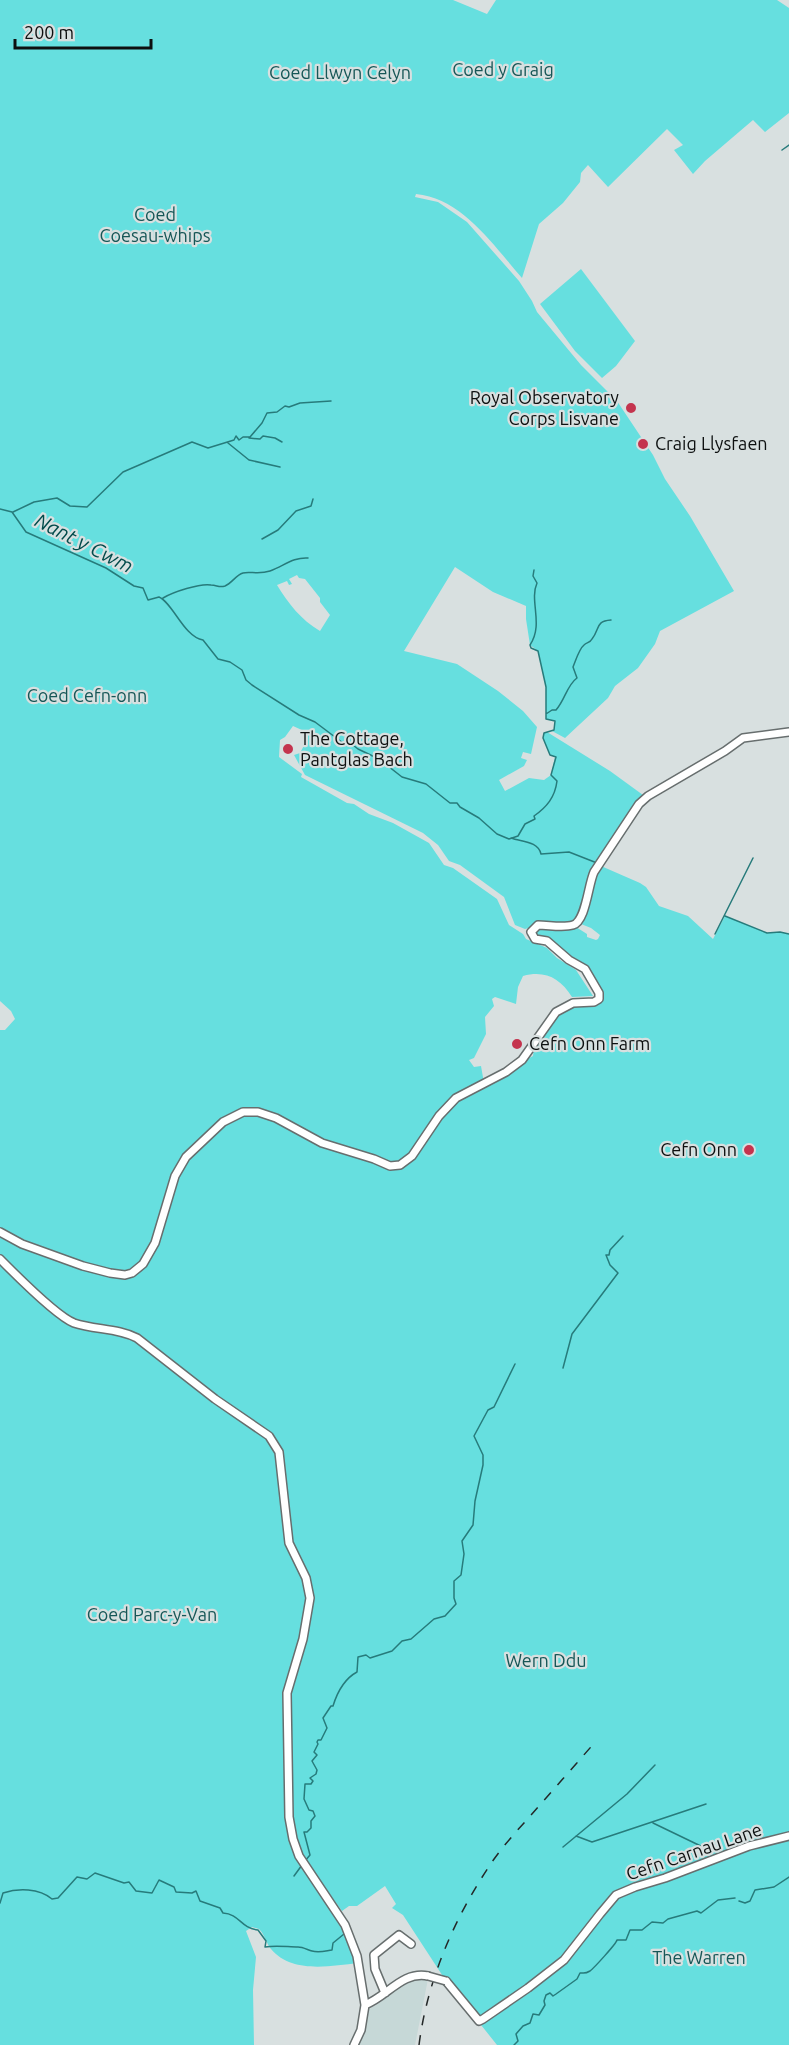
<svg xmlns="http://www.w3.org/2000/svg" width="789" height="2045" font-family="Ubuntu,sans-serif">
<rect width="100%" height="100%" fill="#d8e0e0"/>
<!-- built -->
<path fill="#c6d8d7" d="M420,1977L428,1979L415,2045H358L366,2029L369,2009L378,2004L403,1984Z"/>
<!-- green -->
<path fill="#66dfdf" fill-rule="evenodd" d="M0,0H453L487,14L496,0H777L789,8V113L765,132L753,120L705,161L693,174L674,150L683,145L667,129L608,187L588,165L581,173L580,182L563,203L539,224L522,278C494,246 462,198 416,194L415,197L438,202L467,222L519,281L532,301L537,312L581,365L617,401L653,455L665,479L690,516L734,591L660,631L655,644L638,668L615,686L608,698L565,738L552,731L554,730L555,721L546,719V687L538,651L530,645L526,619V606L493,592L455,567L404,651L457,664L498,691L523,711L537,727L531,754L523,752L521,758L527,760L524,766L499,780L505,791L529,778L544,780L551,775L555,757L550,755L543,738L544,733L547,732L610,771L643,795L593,870L581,914L572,925L532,927L525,929L515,925L504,897L460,865L449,861L438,845L423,833L305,775L294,755L300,753L308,738L304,731L293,726L285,737L280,740L279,757L302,774L301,777L347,803L354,804L369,814L393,823L429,843L444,865L453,868L497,899L509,925L523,934L526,939L547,948L557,958L576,970L593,996L572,997C560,978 545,970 523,976L518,987L516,1004L495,997L492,999L494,1006L485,1017L486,1034L474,1058L469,1060L474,1067L481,1066L484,1083L533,1056L534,1047L555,1015L575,1003L602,1001V995L587,967L571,959L551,940L533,933L540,927H576L587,934V937L596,940L598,939L600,935L591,928L581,924L595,876L601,866L640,883L646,887L659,906L688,916L713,939L725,916L767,933L780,932L789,934V2045H497L446,1981L403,1915L392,1908L396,1904L385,1886L357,1906H349L342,1911L295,1847L345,1925L358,1963C330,1966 292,1974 271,1949C266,1943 265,1935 259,1929L252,1927L246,1931L256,1957L253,1990L254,2045H0V1030H5L15,1019L11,1011L0,1001ZM297,575L299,578L305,579L320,598V602L330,615L320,631C301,620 288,603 277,585L287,581L289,585L292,584L289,579ZM226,1117L180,1166C181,1149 213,1128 226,1117Z
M581,269L635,341L616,366L602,378L575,351L540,304Z"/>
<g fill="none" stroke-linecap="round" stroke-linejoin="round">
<!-- stream -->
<path stroke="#277b7b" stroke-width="1.5" d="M782,150L789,145
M249,438L260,439L263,436L275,438L282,442
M228,443L249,460L280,467
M0,509L12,512L26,532L106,568L134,586L143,588L148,600L159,597C173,603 184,637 203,640L218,659L230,662L242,670L246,680L252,685L299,715L315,722L343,743L349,742L358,749L379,759L402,777L426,784L450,803H457L460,807L479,818L497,834L509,839L518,836L525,824L535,819L534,816C547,807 555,797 557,781L551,775L556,757L550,755L543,738L544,733L554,730L555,721L546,719V687L538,651L531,648L530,645C544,624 529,601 537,583L533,576L534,570
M13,512L34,502L57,498L70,506L87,507L123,472L192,442L208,448L234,440L236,436L239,440L243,437H250L262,423L267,413L277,412L285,406L289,407L300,403L331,401
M262,539L278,530L296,511L311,506L313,499
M163,598C173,592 200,583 211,585C217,585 219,588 225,586C232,583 236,575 243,573C250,571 258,575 270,571C284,566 293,557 308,558
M546,714L552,710H556C565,700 567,685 577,678L573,667C576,660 579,649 584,645C587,642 590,643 592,639C600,629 595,621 611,620
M511,838C522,842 538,841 541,854L569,852L597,863
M725,916L767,933L780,932L789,934
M715,934L753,858
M563,1368L572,1334L618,1273L610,1265L606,1255H609L610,1250L623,1236
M653,1823L709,1850
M576,1836L592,1842L706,1804
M563,1847L627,1794L655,1765
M305,1861L310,1855L304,1832H307L311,1828V1821L315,1816L313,1811L309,1810L304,1799L305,1784H311L313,1781L310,1778L316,1774L317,1770L312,1761L317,1755L314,1752L318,1744L317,1742L318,1740H321L327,1728L323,1718L331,1706H333C337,1693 344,1679 357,1672L358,1657L366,1655L370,1658L392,1651L402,1641L411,1639L434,1619L445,1616L456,1604L454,1598V1581L461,1575L464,1554L462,1541L473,1525L475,1501L483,1465V1455L474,1436L488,1410L494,1407L515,1364
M294,1876L302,1865
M739,1901L745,1903L750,1901L755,1890L774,1887L789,1877
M0,1903L3,1893C18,1888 39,1888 52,1899L58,1898L77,1877L87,1879L95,1873L124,1883L129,1882L136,1891L152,1893L159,1880L174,1887L176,1892L192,1893L196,1891L200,1901L220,1908L223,1913C240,1914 240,1928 258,1930L266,1941L265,1947C276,1945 288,1947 298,1947C303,1947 308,1950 312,1951C319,1953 325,1951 332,1950L333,1943L344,1934
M514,2045L518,2041L516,2034L523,2026L530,2023L533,2014L539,2015L545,2005L544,2001L546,1995L550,1993L553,1996L556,1994L577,1979L580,1973C585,1973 585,1974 590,1971C594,1968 616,1944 617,1940H626L630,1930H642L652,1922L663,1923L668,1919L697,1911L701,1913L718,1900L735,1898"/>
<!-- minor casing -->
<g stroke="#676e6e" stroke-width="10">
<path id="minor" d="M0,1232L22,1244L83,1266L110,1273L125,1275L132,1273L143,1264L155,1243L175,1176L186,1157L223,1122L243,1112H258L276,1118L322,1143L374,1159L390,1166L400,1165L412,1156L439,1116L456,1098L506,1072L522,1060L556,1012L573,1003L594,1002L599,999V993L585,969L569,960L547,941L535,939L531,932L538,925C549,925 563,928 573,925C586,921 588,885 594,872L639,804L648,796L725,751L743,738L789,732
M0,1259C16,1275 56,1316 74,1323C95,1330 118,1328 137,1338L215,1399L269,1436L279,1452L289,1543L306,1578L310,1598L303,1639L287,1693L289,1817L293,1839L299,1856L345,1925L357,1956L365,2005L361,2030L354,2045
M446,1981L479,2021L483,2019L528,1988L564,1960L600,1914L616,1895L635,1887L665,1878L749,1846L789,1836
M385,1993L375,1969L374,1955L399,1935L411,1944
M365,2005C388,1996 402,1971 428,1976"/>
</g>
<!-- minor -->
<use href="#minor" stroke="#fff" stroke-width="7"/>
<!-- rail -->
<path stroke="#242828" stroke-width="1.5" stroke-dasharray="10 10" stroke-linecap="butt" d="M419,2045C427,1982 453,1921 488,1868C500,1849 516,1832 531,1815C553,1790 575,1765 597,1740"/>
<!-- minor-bridge casing -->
<g stroke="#676e6e" stroke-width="10" stroke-linecap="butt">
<path id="minor-bridge" d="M428,1976L446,1981"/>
</g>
<!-- minor-bridge -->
<use href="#minor-bridge" stroke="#fff" stroke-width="7"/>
</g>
<!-- markers -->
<g fill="#c4344e" stroke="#d8e0e0" stroke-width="2">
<circle cx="631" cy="408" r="6"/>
<circle cx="643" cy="444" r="6"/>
<circle cx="288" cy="749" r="6"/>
<circle cx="517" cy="1044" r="6"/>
<circle cx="749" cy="1150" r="6"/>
</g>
<g text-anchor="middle" stroke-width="4.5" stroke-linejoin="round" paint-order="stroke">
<!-- park labels -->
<g font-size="18" fill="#165757" stroke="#d8e0e0">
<text x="503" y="76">Coed y Graig</text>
<text x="340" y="79">Coed Llwyn Celyn</text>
<text x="155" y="221">Coed<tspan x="155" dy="21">Coesau-whips</tspan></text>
<text x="87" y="702">Coed Cefn-onn</text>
<text x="152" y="1621">Coed Parc-y-Van</text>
<text x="546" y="1667">Wern Ddu</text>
<text x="699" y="1964">The Warren</text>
</g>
<!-- poi labels -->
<g font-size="18" fill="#0d1010" stroke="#d8e0e0" text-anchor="start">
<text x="619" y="404" text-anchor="end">Royal Observatory<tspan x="619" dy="21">Corps Lisvane</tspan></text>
<text x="655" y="450">Craig Llysfaen</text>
<text x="300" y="745">The Cottage,<tspan x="300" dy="21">Pantglas Bach</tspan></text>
<text x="529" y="1050">Cefn Onn Farm</text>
<text x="737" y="1156" text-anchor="end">Cefn Onn</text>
</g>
<!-- street labels -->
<g font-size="18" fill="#0d1010" stroke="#d8e0e0">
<text transform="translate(694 1852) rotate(-19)" y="6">Cefn Carnau Lane</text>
</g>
<!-- water labels -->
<g font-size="20" font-style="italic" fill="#024b4b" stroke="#d8e0e0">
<text transform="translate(84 543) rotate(27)" y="7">Nant y Cwm</text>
</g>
</g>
<!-- scale -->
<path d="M15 39v9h136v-9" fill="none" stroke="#0d1010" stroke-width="3"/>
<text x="24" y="39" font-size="18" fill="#0d1010" stroke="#d8e0e0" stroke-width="4.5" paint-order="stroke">200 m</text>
</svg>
